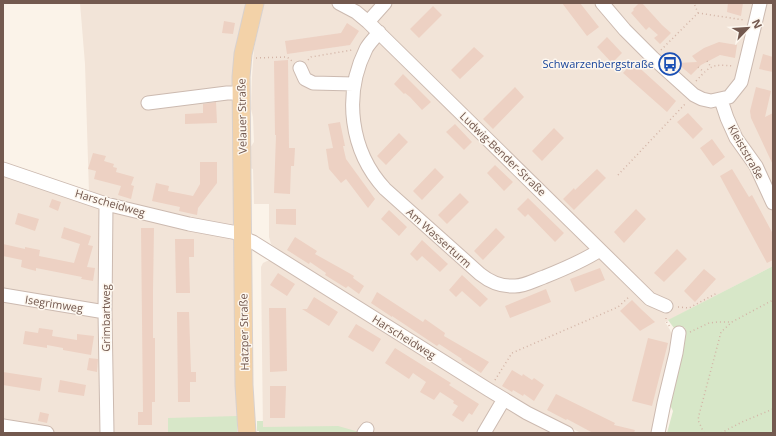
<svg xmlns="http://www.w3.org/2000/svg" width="776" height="436" font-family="'Open Sans',sans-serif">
<rect width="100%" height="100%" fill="#fbf3e9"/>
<!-- residential -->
<path fill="#f2e4d8" d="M80,3H247L237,39L233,78L237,433H3V173L89,193L85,64Z
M264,3H773V266L665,322L670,330L674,340L653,433H581L533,409L510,396L279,250L271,244L269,237V204H254L253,169L250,168V148L254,142L253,117L251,109L252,77L254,49Z
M267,261H273L514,414L556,433H263L261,267L263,263Z"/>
<!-- green -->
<path fill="#d7e7c8" d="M773,266V433H667L673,411L669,403L686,332L685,328C681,326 678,326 674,328L668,320Z
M237,416V433H168V418Z
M257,421H263V427L338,426L359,432L259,433V431H257Z"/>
<!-- building -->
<path fill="#edd1c3" d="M562,3H580L599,27L587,36Z
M639,3H642L662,25L671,33L660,44L654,38L658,35L649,27L646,30L631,13L634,10L633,9Z
M728,3H743L741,16L727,12Z
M433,6L442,15L419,38L410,29Z
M224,21L235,23L233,34L222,33Z
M347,23L359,31L350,45L287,54L285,41L341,33Z
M607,37L622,53L612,63L597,47Z
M719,42L737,45L735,58L720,55L701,65L691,75L677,63L697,62L692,56L704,48Z
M474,47L484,56L460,79L451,70Z
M763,54L773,57V72L759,69Z
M288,60L289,148H295L294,166H291L290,194L274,193L276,135H275L274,61Z
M633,62L676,101L667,112L623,73Z
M403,74L431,102L422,110L410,97L405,93L404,94L394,84Z
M515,87L524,97L493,129L483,119Z
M756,87L771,91L765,117L773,113V165L751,118L750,111Z
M216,102L217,123L185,124V114L203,113V104Z
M688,113L703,129L693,139L677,122Z
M340,122L345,146H343L346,159L375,199L368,208L346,179L341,183L329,169L326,149L333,148L328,124Z
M455,124L472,142L464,150L446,132Z
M554,128L564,138L542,161L532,151Z
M399,133L408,142L386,165L377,156Z
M712,139L725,157L713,166L700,148Z
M93,153L106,156L104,161L114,164L113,167L117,168L116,172L134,177L131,185L134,186L131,199L118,195L121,186L94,179L96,171L88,169Z
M200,162H217V183L198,208L197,215L179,211L180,207L152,201L156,183L169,186L168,191L193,196L200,184Z
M495,165L513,182L504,191L487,173Z
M435,168L444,177L422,200L413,191Z
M597,169L606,178L574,210L563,199L574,188L575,190Z
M732,169L749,197L752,195L773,234V260L767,263L720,176Z
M460,193L469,202L447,224L438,215Z
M528,198L564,233L555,242L528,214L525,217L517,209Z
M52,199L61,202L58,211L49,207Z
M276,209H296V225L276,224Z
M636,209L646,219L624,243L614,232Z
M389,210L407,227L399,236L381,219Z
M18,213L39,219L35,231L15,224Z
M64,227L91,236L88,245L93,246L87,267L95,268L93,281L81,279L82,277L36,268V271L21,267L22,260L3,256V244L25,249V247L40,250L39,256L74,263L80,244L61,238Z
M141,228H154L153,290V338H155V402H152V425H138V412H143Z
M496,228L505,237L483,260L474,251Z
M295,237L317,251L315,254L349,273L354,276L353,278L364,286L359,294L348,286L346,288L325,275L326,273L310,262L309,264L287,250Z
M175,239H194V257H189L190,293H176Z
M422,240L448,264L440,272L422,256L417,261L410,254Z
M677,249L687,259L664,282L654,273Z
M600,268L605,280L575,292L570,279Z
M704,269L716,279L695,302L684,291Z
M278,273L295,284L287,296L270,285Z
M462,275L488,299L480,307L462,291L456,297L449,290Z
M546,289L551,302L510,318L505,306Z
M377,292L423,322L425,319L445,333L444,336L489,362L481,373L461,360L462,359L439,344L437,346L392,316V317L371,303Z
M314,297L338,312L329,326L302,309H307Z
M632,300L642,310L655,322L640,331L620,311Z
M269,308H286L287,371L270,372Z
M177,312H189L191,372H196V382H190V402H178Z
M356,324L381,339L373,352L348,337Z
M39,328L53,330L52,336L77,340V334L94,336L91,355L63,350V348L47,345V348L23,344L25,331L38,333Z
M648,338L668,343L652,406L632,401Z
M395,348L451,383L449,385L479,404L472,415L469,413L463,422L452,415L458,406L453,403L454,401L440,392L434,400L420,392L426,382L413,373L409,379L385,363Z
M89,358L98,359L97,372L87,370Z
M512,370L522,376L523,374L532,380L534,378L544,385L534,401L524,394L523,396L513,390L512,392L502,386Z
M3,372L42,378L40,391L3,385Z
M60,380L86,385L84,396L58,392Z
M270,386H286L285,418H270Z
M556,394L615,423L614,425L635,430L634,433H593L567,419L566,420L547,410Z
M40,412L49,414L47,423L38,421Z"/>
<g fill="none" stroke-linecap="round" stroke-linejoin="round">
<!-- minor casing -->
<g stroke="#ccbab0" stroke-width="15">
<path id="minor" d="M339,3L356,12L368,22L650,299L666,306
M602,3L625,30L653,58L694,95L702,99L711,101L729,97L741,82L760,3
M368,22L385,3
M379,32C375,38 369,43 366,49C343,95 350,151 385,189L480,274C490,282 501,287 515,286C525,286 535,280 544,277C564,269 583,261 600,250
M300,68L305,79L313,83L354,84
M721,100L727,118L736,138L756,166L773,203
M148,103L227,93H241
M3,169L106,204L189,224L243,234
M106,204L105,312L107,433
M243,238L253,242L489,390L527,413L567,433
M3,295L105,312
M3,426L47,433
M364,433L367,429
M484,433L504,399
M658,433L664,403L676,353L679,333"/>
</g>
<!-- major casing -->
<g stroke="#d8d1ce" stroke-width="19">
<path id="major" d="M247,433L244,385L241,77L243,54L255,3"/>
</g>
<!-- path -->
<path stroke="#d3b4a6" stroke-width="1.5" stroke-dasharray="1 3" stroke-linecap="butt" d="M698,13L744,20
M661,50L698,13L694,3
M256,58L287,57L292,61
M308,60L311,57L352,50
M707,61L711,67
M698,67L704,72
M696,81C711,65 712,64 734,66
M618,175L686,103
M678,307L689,308L717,293
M666,318V321L670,327
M690,332L709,323L718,322H732
M495,380L512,353L618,307L630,296
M704,433L698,420L699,415L721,332L732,322L773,300
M721,433L742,422L773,409"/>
<!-- minor -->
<use href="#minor" stroke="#fff" stroke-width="13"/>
<!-- major -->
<use href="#major" stroke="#f3d2a8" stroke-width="17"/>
</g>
<!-- icons -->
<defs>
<g id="bus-ring" transform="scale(1.15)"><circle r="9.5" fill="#fdf7ef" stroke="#1a4fb4" stroke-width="1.5"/><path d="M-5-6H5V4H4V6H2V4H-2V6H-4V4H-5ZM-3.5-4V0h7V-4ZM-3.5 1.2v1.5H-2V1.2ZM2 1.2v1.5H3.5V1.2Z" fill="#1a4fb4"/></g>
</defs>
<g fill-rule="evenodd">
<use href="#bus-ring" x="670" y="64"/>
</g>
<g text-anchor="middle" stroke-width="3" stroke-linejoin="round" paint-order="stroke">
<!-- transit labels -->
<g font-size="11" fill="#164399" stroke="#fdf7ef" text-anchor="end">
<text x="654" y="68">Schwarzenbergstraße</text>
</g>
<!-- street labels -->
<g font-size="11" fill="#73594f" stroke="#fdf7ef">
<text transform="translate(242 116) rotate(-91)" y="4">Velauer Straße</text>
<text transform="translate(746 152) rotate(60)" y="4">Kleiststraße</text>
<text transform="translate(503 154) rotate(44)" y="4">Ludwig-Bender-Straße</text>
<text transform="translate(110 203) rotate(16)" y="4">Harscheidweg</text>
<text transform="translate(439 238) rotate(42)" y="4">Am Wasserturm</text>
<text transform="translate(54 304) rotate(9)" y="4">Isegrimweg</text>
<text transform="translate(106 318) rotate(-90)" y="4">Grimbartweg</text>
<text transform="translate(244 332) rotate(-91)" y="4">Hatzper Straße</text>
<text transform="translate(404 337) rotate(32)" y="4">Harscheidweg</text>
</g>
</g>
<!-- border -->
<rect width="776" height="436" fill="none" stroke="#73594f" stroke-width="8"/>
<!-- north arrow -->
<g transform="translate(748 28) rotate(65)" stroke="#fdf7ef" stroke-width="3" paint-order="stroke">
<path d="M0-3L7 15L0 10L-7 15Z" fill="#73594f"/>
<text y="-6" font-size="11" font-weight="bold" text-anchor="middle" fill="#73594f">N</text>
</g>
</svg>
